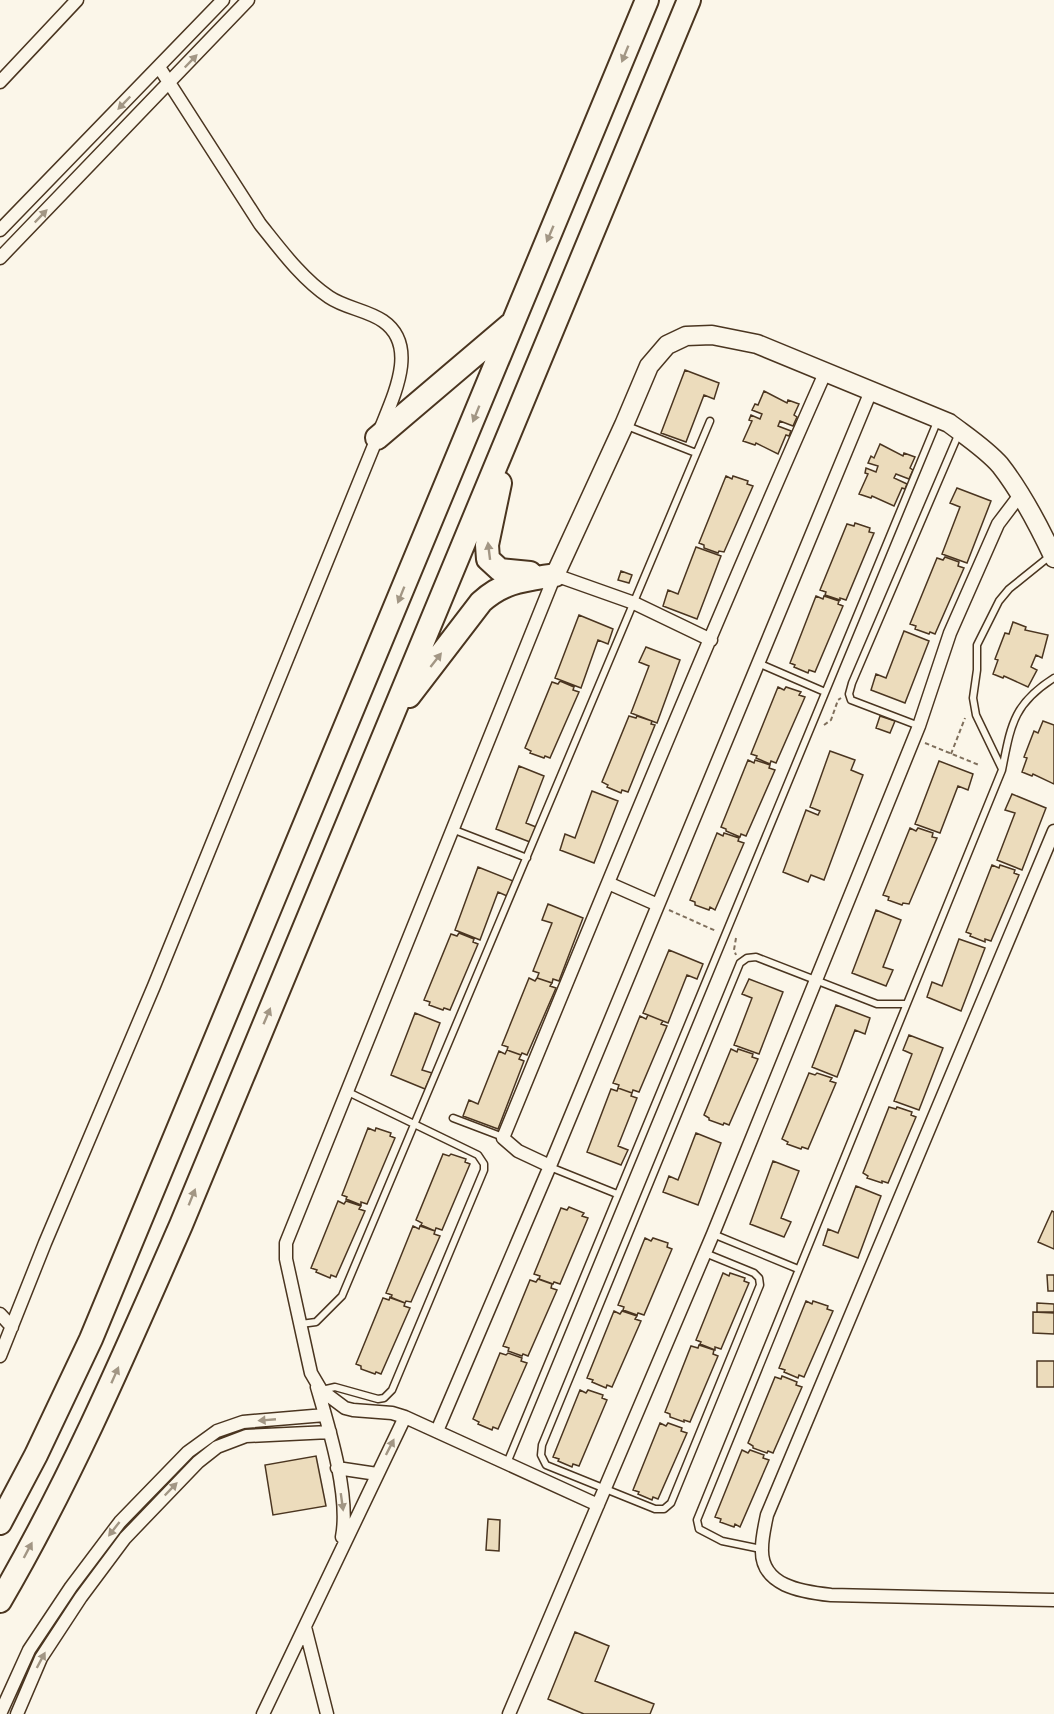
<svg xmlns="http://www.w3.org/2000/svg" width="1054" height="1714" font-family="'Nunito Sans',sans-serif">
<rect width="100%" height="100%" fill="#fbf6e9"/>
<!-- building -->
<path fill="#ecdcbc" stroke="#4a3520" stroke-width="1.5" d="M685,370L719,383L714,399L704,395L686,442L661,433Z
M764,391L787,403L788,400L799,404L794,415L797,417L793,426L780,421L778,426L791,431L789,436L786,435L778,454L756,443L755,445L743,441L752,421L749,420L751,415L760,419L762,414L752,410L755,404L758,405Z
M880,444L903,456L904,453L915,457L910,468L913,470L909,479L896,474L894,478L907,484L905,489L902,488L894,506L872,496L871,498L859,494L868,474L865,473L866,468L876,472L878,466L868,463L871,456L874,458Z
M726,476L732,479L733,476L748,481L747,484L753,486L724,552L719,551L718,553L704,548V545L699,543Z
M957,488L991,501L967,563L942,554L960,507L950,503Z
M855,523L870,528L869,532L874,533L846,600L840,598V600L825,595L826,592L820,590L847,524L854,526Z
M696,547L721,556L697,619L663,606L668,590L678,594Z
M945,557L959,562L958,566L964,568L935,634L930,632L929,634L915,629L916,626L910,624L937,558L943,560Z
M621,571L632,575L629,583L618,580Z
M816,596L823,599L824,596L839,601L838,604L843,606L815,672L809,670L808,673L794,667L795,665L790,663Z
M579,615L613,629L608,644L598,640L581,688L555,678Z
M1013,622L1026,627L1025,630L1048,635L1042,658L1036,655L1031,667L1037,670L1028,687L1004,676L1003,678L993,674L998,660L995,659L1005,633L1009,634Z
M904,631L929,641L905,703L871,690L876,674L886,678Z
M646,647L680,660L657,723L631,713L649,666L639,662Z
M560,681L574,687L573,690L579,692L550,758L545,756L544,758L530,753L531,751L525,748L552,682L558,684Z
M778,687L784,690L786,687L801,692L799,695L805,697L776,763L771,761L770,764L756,758L757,756L751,754Z
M629,716L636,718L637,716L652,721L651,724L655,725L628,792L622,790L621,793L607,787L608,785L602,782Z
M880,716L895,721L890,733L876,728Z
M1043,721L1054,725V784L1033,774L1032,776L1022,772L1027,758L1024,757L1034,731L1038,733Z
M830,751L855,760L851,770L863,775L824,880L811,875L808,882L783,872L806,810L818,815L820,811L810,807Z
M748,760L754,763L755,760L770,765L769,768L775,770L746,836L741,834L740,837L726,831V829L721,827Z
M939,761L973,774L968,790L958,786L940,833L915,824Z
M519,766L544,776L526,823L536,827L530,842L496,829Z
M592,791L618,801L594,863L560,850L565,834L575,838Z
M1012,794L1046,808L1022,870L997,860L1015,813L1005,810Z
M910,828L916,831L918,828L933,833L932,837L937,838L909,904L903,903L902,905L888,900L889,897L883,895Z
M717,833L723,836L724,833L739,838L738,841L744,843L715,910L710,907L709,910L695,905V902L690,900Z
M992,865L999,868L1000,865L1015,870L1014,873L1019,875L991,941L985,939V942L970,936L971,934L966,932Z
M478,867L513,881L507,896L498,892L480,940L455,930Z
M548,904L583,918L559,981L553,979L552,983L537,978L539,973L533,971L552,923L542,920Z
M876,910L901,920L883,967L893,970L886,986L852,973Z
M459,933L474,939L473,942L478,944L450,1010L444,1008L443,1010L429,1005L430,1002L424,1000L451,934L457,936Z
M959,939L985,948L961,1011L927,997L932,982L942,986Z
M669,950L703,964L697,979L687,975L668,1023L643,1013Z
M529,978L535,981L537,978L552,983L550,986L556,988L527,1055L522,1053L521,1055L507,1050L508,1047L502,1045Z
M749,979L783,992L759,1054L734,1045L752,998L742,994Z
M836,1005L870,1018L865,1034L855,1030L837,1077L812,1067Z
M415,1013L440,1023L422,1070L432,1073L425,1089L391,1075Z
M648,1015L663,1021L661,1024L667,1026L639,1092L633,1090L632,1093L618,1088L619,1085L613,1083L640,1016L646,1019Z
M909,1035L943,1048L919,1110L894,1101L912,1054L903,1050Z
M731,1049L737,1052L738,1049L753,1054L752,1057L758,1059L729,1125L724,1123L723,1125L709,1120V1118L704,1115Z
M507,1050L521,1055L519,1059L524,1061L498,1129L463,1116L469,1100L478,1104L499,1051L505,1054Z
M809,1073L815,1075L817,1073L832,1078L830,1081L836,1083L808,1149L802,1147L801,1149L787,1144L788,1142L782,1139Z
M618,1088L632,1093L631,1096L637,1098L618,1146L628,1150L621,1165L587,1152L611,1089L617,1091Z
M889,1107L896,1109L897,1107L912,1112L911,1115L916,1117L888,1183L882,1181V1183L867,1178L868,1176L863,1173Z
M368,1128L375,1131L376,1128L391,1133L390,1136L395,1138L367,1204L361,1202V1205L346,1199L347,1197L342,1195Z
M696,1133L721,1143L698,1205L663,1192L669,1176L678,1180Z
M443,1154L449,1156L451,1154L466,1159L465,1162L470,1164L442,1230L436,1228L435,1231L421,1225L422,1223L416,1220Z
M773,1161L799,1171L781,1218L791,1222L784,1237L750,1224Z
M856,1186L881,1196L858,1258L823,1245L828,1229L838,1233Z
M338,1201L344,1204L346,1201L361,1206L359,1209L365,1211L336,1277L331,1275L330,1278L316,1272L317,1270L311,1268Z
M569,1207L584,1213L582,1216L588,1218L560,1284L554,1282L553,1284L539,1279L540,1276L534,1274L561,1208L567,1210Z
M1052,1211L1054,1212V1249L1038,1242Z
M413,1226L419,1229L420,1226L435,1231L434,1234L440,1236L411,1302L406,1301L405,1303L391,1298L392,1295L386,1293Z
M645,1238L651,1241L653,1238L668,1243L667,1247L672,1249L644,1315L638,1313L637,1315L623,1310L624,1307L618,1305Z
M723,1273L729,1276L730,1273L745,1278L744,1281L749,1283L721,1349L715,1347V1350L700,1344L701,1342L696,1340Z
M1047,1275H1054V1291H1048Z
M538,1279L552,1284L551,1288L557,1290L528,1356L523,1354L522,1356L508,1351L509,1348L503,1346L530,1280L536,1282Z
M390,1297L405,1303L404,1306L410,1308L381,1374L376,1372L375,1374L361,1369V1366L356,1364L383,1298L389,1300Z
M806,1301L812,1304L813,1301L828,1306L827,1309L833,1311L804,1377L799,1375L798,1378L784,1372L785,1370L779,1368Z
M1037,1303L1054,1304V1312H1037Z
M614,1311L620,1314L622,1311L637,1316L635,1319L641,1321L612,1387L607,1385L606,1388L592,1382L593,1380L587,1378Z
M1033,1312L1054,1313V1334L1033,1333Z
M699,1345L714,1350L713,1354L718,1356L690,1422L684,1420V1422L670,1417V1414L665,1412L691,1346L698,1348Z
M500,1353L506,1355L508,1353L522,1358L521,1361L527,1363L498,1429L493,1427L492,1430L478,1424L479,1422L473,1419Z
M1037,1361H1054V1387H1037Z
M782,1376L797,1382L796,1385L802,1387L773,1453L768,1451L767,1453L753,1448V1446L748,1443L775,1377L781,1379Z
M580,1390L586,1393L588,1390L603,1395L602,1398L607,1400L579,1466L573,1464L572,1467L558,1461L559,1459L553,1457Z
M660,1423L666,1426L668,1423L682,1428L681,1431L687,1433L658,1499L653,1497L652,1500L638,1494L639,1492L633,1490Z
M742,1450L748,1453L750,1450L764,1455L763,1458L769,1460L740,1527L735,1524L734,1527L720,1522L721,1519L715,1517Z
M316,1456L326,1506L273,1515L265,1465Z
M488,1519L500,1520L499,1551L486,1550Z
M575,1632L609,1646L595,1681L654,1704L650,1714H584L548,1699Z"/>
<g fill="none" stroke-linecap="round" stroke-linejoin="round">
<!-- lane casing -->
<g stroke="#4a3520" stroke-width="9">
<path id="lane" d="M627,426L696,453
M758,663L825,692
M919,726L851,700L849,694L852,683L959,433
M1002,769L976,715L973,698L977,670V645L999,601L1009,589L1050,556
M452,829L527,858
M453,1118L503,1137
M550,1167L617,1194
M713,1234L798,1269
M705,1253L754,1273L759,1278L760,1285L671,1503L664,1509H655L546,1465L541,1455L542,1445L740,963L747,958L756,957L877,1004H906
M301,1324L316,1322L342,1296L710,421
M322,1390L335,1387L378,1399L384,1398L392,1390L484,1170V1164L478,1155L346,1091
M507,1463L937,422
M761,1549L722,1541L699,1529L697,1520L1002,770C1011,725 1013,704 1054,678"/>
</g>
<!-- street casing -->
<g stroke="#4a3520" stroke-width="15">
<path id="street" d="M0,82L77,0
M0,230L223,0
M0,258L248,0
M1054,831L767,1515C765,1525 762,1537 762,1548C760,1586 802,1592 831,1595L1054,1600
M608,883L658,905
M550,1166L518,1151L503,1138C608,882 713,626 825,373
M0,1314L12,1327
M0,1356L45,1243L154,986L377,438C389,404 422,348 383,321C367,310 345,308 329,297C302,279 280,249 260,224L159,67
M317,1387C329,1428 350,1496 342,1537
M437,1431L550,1166L871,391
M337,1468L377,1474
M598,1505L405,1417L392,1413L353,1410L345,1408L321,1390L311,1373L309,1364L286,1259V1243L555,575L634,603L711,640
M305,1627L327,1714
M0,1714L29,1650L71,1587L120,1522L188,1452L217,1431L243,1422L325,1415
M17,1714L41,1658L81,1597L125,1538L198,1462L217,1447L246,1436L330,1432
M263,1714L405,1417
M509,1714L713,1234L919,726L950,633L998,524L1020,495"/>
</g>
<!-- secondary casing -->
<g stroke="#4a3520" stroke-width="21">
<path id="secondary" d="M555,575L624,425L649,366L667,345L686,336L712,335L757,344L949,423C966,436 986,449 1000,465C1022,493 1039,526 1054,558"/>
</g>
<!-- highway casing -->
<g stroke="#4a3520" stroke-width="26">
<path id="highway" d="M377,438L510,325
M500,483L487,545L488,559L500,570L530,573
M409,696L481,602C504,581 525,580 555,575
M0,1523L36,1455L91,1339L647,0
M0,1601C70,1481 125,1353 181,1225L689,0"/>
</g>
<!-- path -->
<path stroke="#7f6f5c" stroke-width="2" stroke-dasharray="4.5 3" stroke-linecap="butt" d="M824,725L831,720L838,700L841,698
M925,743L979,765
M951,754L965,718
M669,910L716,931
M736,938L734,950L736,955"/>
<!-- lane -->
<use href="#lane" stroke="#fbf6e9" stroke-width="6"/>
<!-- street -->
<use href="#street" stroke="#fbf6e9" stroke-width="12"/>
<!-- secondary -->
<use href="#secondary" stroke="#fbf6e9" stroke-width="18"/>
<!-- highway -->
<use href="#highway" stroke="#fbf6e9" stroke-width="22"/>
</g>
<!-- one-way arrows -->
<defs><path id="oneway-solid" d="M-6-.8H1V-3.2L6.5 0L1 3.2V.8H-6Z" transform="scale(1.5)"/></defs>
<g fill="#a29684">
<use href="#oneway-solid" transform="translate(625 54) rotate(112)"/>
<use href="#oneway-solid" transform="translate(191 61) rotate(-46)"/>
<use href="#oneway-solid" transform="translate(124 103) rotate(134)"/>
<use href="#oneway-solid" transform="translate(41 216) rotate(-46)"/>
<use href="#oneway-solid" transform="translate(550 234) rotate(113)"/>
<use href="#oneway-solid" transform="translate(476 414) rotate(112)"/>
<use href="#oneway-solid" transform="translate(489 551) rotate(-97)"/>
<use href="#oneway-solid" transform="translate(401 595) rotate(112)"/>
<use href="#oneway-solid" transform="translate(436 660) rotate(-52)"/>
<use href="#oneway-solid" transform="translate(267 1016) rotate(-67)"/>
<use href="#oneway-solid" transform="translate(192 1197) rotate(-68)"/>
<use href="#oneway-solid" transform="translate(115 1375) rotate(-66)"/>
<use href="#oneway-solid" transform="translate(267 1420) rotate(175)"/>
<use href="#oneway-solid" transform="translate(390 1447) rotate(-63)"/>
<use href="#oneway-solid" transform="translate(171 1489) rotate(-46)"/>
<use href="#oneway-solid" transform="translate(342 1502) rotate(82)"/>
<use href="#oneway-solid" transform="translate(114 1529) rotate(128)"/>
<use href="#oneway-solid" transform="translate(28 1550) rotate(-62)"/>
<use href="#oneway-solid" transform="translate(41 1660) rotate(-62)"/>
</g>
</svg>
